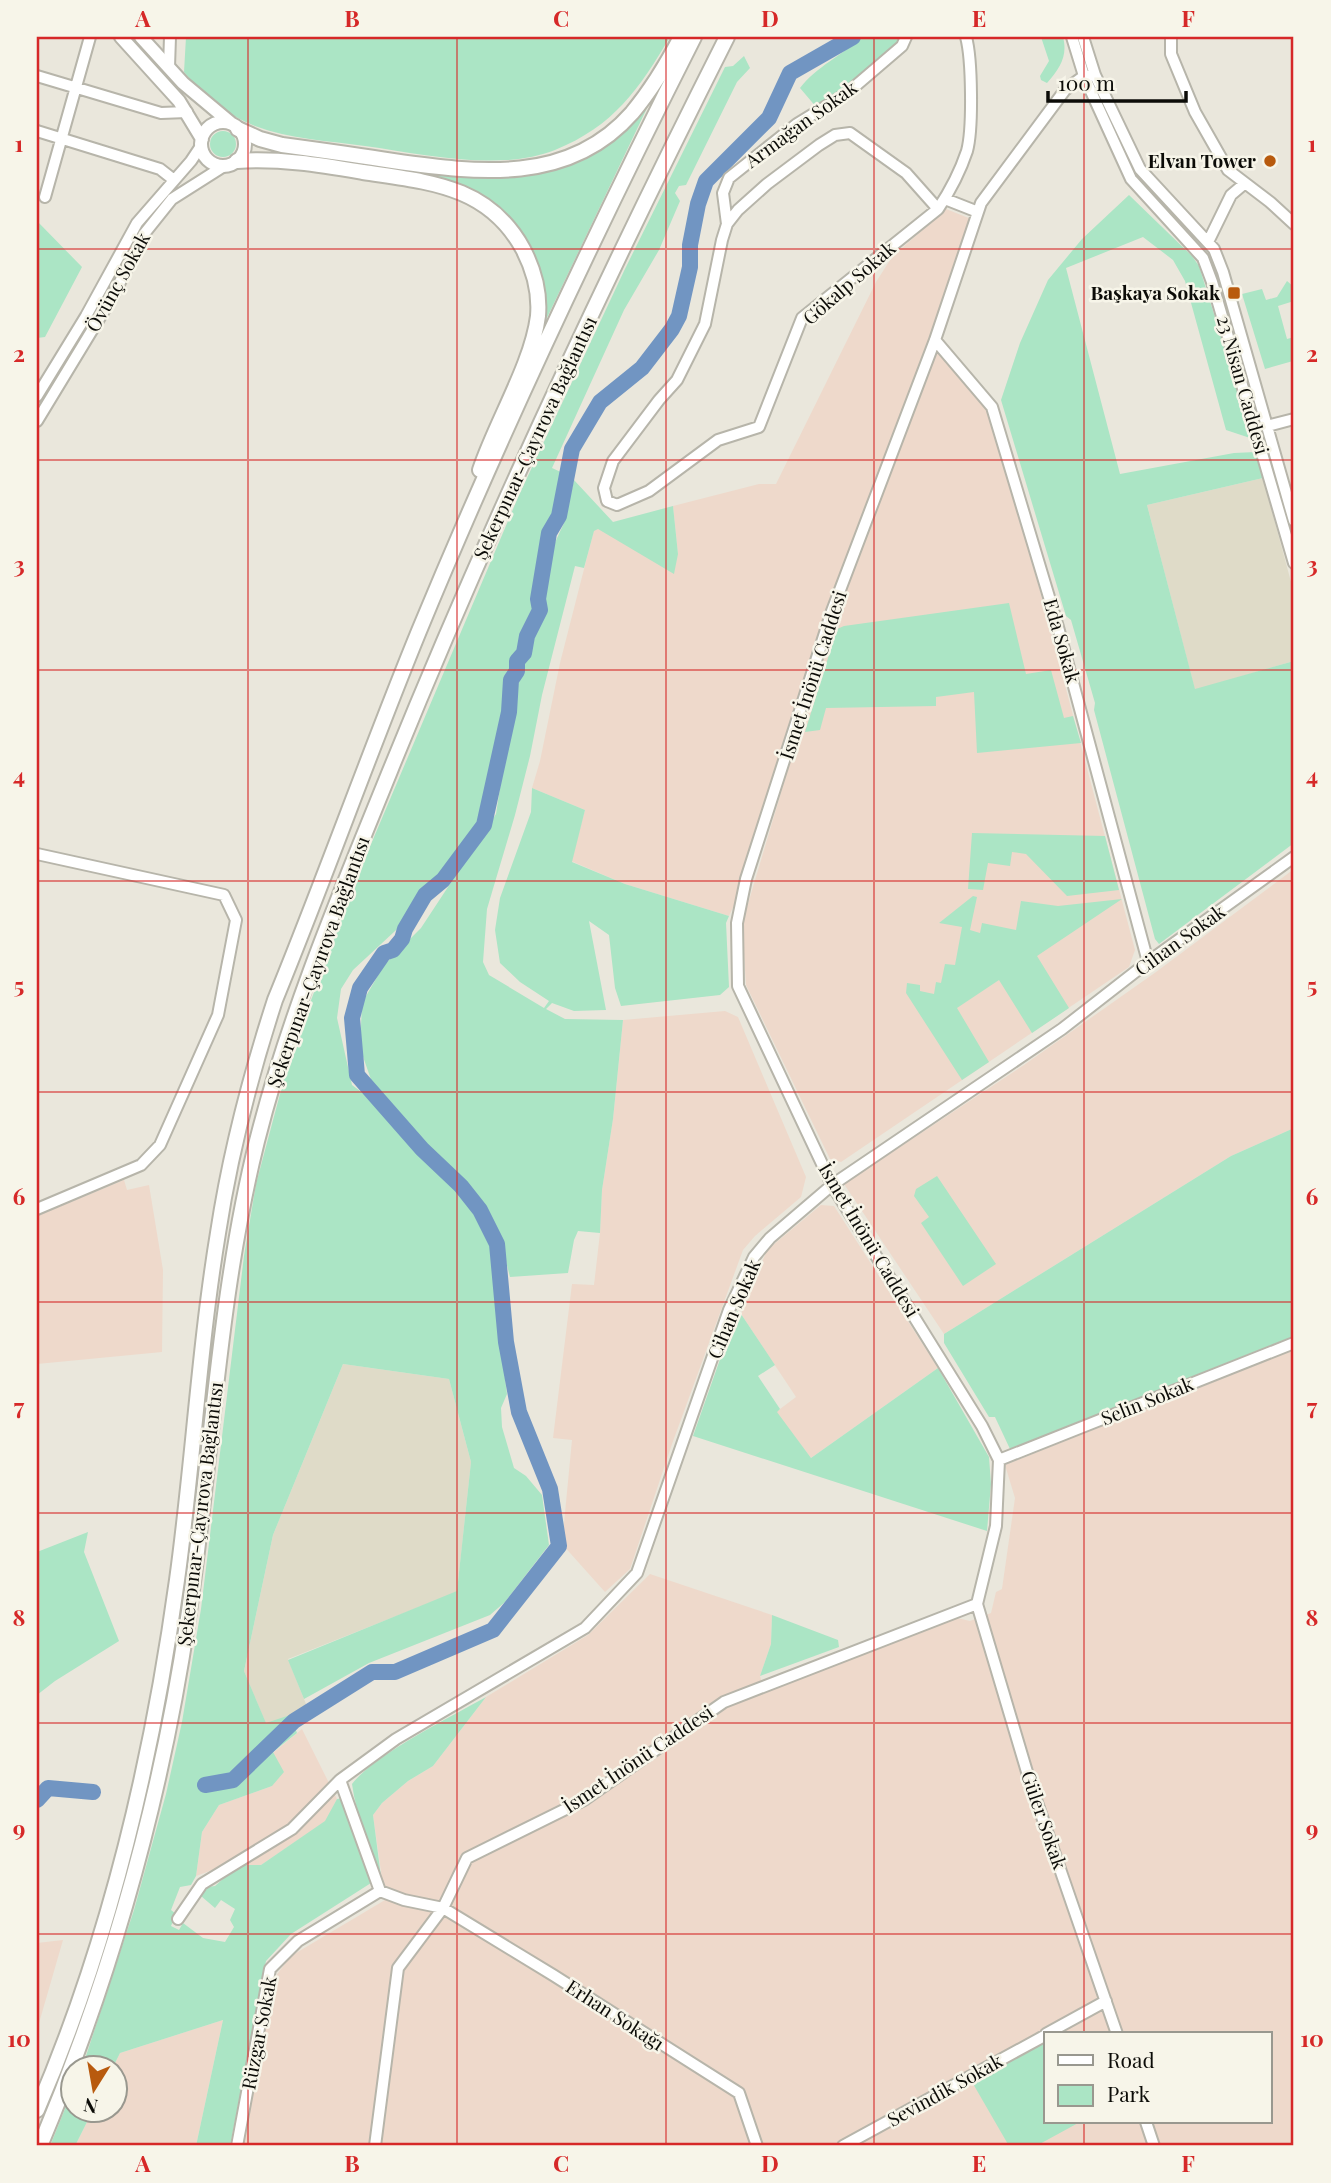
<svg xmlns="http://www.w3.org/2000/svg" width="1331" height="2183" font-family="'Playfair Display',serif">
<rect width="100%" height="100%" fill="#eae7dc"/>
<!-- built -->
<path fill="#dfdbc8" d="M1263,478L1294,593V661L1195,690L1147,505Z
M343,1364L449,1379L471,1462L457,1592L288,1659L308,1709L266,1724L244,1671L273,1535Z"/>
<!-- industrial -->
<path fill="#eed9cb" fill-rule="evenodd" d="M946,209L976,221L935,340L992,409L1135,950L1129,967L841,1162L830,1159L746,985L742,924L799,732L746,879L729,916L625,884L571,861L585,810L532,788L540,761L560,663L594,530L598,529L678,554L673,506L759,484H776L876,282L892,257Z
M1294,869V1128L1231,1156L944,1334L844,1184L1024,1065L1156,972Z
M725,1011L738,1017L806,1177L801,1197L755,1236L743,1250L672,1444L630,1569L605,1592L562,1544L572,1440L553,1438L572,1284L594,1285L600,1233L602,1190L613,1119L623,1020Z
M124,1180L127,1190L149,1185L163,1270L162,1352L37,1364V1216Z
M821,1205L834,1206L938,1368L811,1458L776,1412L796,1397L741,1314L767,1250Z
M1294,1350V2146H239L275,1977L291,1956L385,1900L373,1815L382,1803L408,1781L433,1766L486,1697L588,1635L650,1574L772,1615L771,1644L760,1676L765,1692L957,1618L970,1621L991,1613L996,1592L1002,1589L1015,1498L1005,1465ZM1046,2034H1270V2122H1046Z
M302,1729L337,1799L326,1821L261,1865H226L196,1876L202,1832L219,1805L272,1786L273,1753Z
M63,1940L37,2030V1943Z
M223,2020L196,2146H75L93,2110H116V2068L113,2067L120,2053Z"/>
<!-- green -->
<path fill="#abe5c5" d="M186,37H670C639,89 614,126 555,150C499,172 423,154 365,146C329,141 290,139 255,126C227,115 202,95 184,72Z
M863,37H903L901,42L847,90L817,108L800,88C816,67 842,55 863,37Z
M1041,37H1063C1068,56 1060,68 1047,83L1041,80L1040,76L1049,61Z
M744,56L750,68L737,82L686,185L679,186L675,193L680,201L659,250L624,310L552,468L565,474L558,506L545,536L539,558L534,610L513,659V669L507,678L502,729L482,820L474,826L440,875L425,891L408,919L353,970L341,989L337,1018L352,1085L376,1103L445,1177L455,1184L475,1210L493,1248L498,1323L507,1394L501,1408L502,1427L514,1468L526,1476L542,1495L549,1545L505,1602L490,1615L369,1663L304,1699L288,1660L457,1591L471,1462L449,1379L343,1364L273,1535L244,1671L266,1723L290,1715L297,1733L273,1752L284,1772L272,1786L219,1805L202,1832L196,1876L191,1885L180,1887L171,1910L176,1914L171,1926L179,1930L183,1923L203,1938L225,1942L234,1927L230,1920L235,1909L221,1900L215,1908L201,1896L207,1887L215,1886L235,1868L243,1865H261L325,1821L337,1799L343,1798L371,1883L291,1934L266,1961L230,2146H196L223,2020L120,2053L113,2067L82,2068L134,1910L166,1794L182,1722L201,1609L244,1256L256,1184L284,1079L302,1024L363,863L519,495L624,271L725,67L733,66Z
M648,106L544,324C552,249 506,195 435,177L436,174C493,180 554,181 603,146C619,135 633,120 648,106Z
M210 144a13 13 0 1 1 26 0a13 13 0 1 1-26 0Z
M1129,195L1192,256L1199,266L1253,439L1226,430L1185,281L1173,260L1143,237L1066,268L1120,474L1234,453L1256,452L1263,478L1147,505L1195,689L1294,661V843L1159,944L1155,939L1094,710L1095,703L1071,620L1066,616L1001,400L1020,343L1048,280L1082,239Z
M37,221L82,267L45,337L37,338Z
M1287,281L1294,287V301L1278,306L1287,339L1294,337V356L1292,357L1293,361L1265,369L1242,294L1262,289L1266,300L1277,297Z
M574,480L613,522L673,506L678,554L674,574L598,529L594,531L584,568L575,566L542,695L530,756L515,815L487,909L483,962L489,975L544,1008L549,1001L520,982L500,963L495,930L500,898L531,812L532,788L585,810L572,862L625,884L729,916L726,923L729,987L720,995L621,1006L615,988L609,935L589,921L606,1010L574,1011L552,1003L546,1009L565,1019L623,1020L613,1119L602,1190L600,1233L578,1231L574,1240L568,1273L510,1277L499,1234L464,1180L427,1150L375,1091L360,1048L362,1003L384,965L421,928L496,814L515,690L520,680L522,666L544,612L552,549L564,523Z
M1009,603L1026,674L1051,670L1064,718L1073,716L1081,743L977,753L974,692L936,697V706L826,708L820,730L805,732L837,629L844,626Z
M972,833L1105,836L1119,890L1067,896L1026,854L1012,852L1010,866L988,863L983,890L968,889Z
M973,896L977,897L970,930L980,933L982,923L1016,930L1021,901L1058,906L1122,899L1037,956L1069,1008L1032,1033L999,980L957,1008L989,1062L962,1080L906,993L907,983L920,985V991L934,994L936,982L941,983L945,964L955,965L962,927L939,923Z
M1294,1128V1336L1010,1449L995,1417H989L944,1343V1334L1231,1156Z
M937,1176L996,1264L963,1286L921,1223L929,1217L914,1196L916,1189Z
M737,1311L741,1314L775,1365L758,1376L780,1409L777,1412L811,1458L938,1368L989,1457L991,1484L987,1531L693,1436Z
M88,1532L84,1552L119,1641L55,1681L37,1695V1552Z
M772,1615L838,1640L839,1647L760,1676L771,1644Z
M486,1697L433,1766L408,1781L382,1803L373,1815L381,1877C371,1847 356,1816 352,1784C375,1754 451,1717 486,1697Z
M1046,2042V2122H1080L1036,2146H1009L972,2082Z
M73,2089L74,2110H93L75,2146H50Z"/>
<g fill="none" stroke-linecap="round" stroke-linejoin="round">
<!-- river -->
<path stroke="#7195c2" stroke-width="16" d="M205,1785L233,1780L294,1721L372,1672H395L493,1630L559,1546L550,1489L519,1412L506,1342L497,1244L480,1210L461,1186L422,1149L357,1075L352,1018L360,988L384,953L393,950L402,939L405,929L425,895L443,880L484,825L509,712L511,680L517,671V661L524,653L527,636L540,610L538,599L549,533L559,516L572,449L600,402L642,368L672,329L679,316L690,267V245L698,204L706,181L769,118L790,73L853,37
M37,1800L48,1788L93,1792"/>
<!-- minor casing -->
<g stroke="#b7b5aa" stroke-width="14">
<path id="minor" d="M1072,37L1084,76L1131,179L1203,258L1212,282L1294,563
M1083,37L1095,75L1140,169L1214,249L1223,272L1294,521
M1171,37V54L1195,112L1228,170L1270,202L1294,224
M169,67L170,37
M37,76L161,113L187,112
M37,131L160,169L174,180
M45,197L90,37
M945,199L978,212
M938,209L906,173L850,133L835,135L819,145L767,184L738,210L727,224L722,240L705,324L677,380L659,400L613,461L604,488L607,501L617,505L649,491L718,440L759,427L802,318L938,209C950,191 960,172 967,151C973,129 972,59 966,37
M727,224L723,193L729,178L797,124L846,94L902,46L906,37
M1208,242L1231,195L1244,184
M935,340L992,407L1058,627L1148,962
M37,396L86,316L137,223L191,161L201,146
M37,421L114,294L144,234L172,199L224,166
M1267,426L1294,419
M37,854L224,895L236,920L218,1015L160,1145L141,1165L37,1209
M999,1460L1294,1343
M977,1604L996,1526L999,1460L982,1426L832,1185L738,986L737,923L746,879L832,611L935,340L981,203L1065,90L1084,76L1095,75
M977,1604L1030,1782L1117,2034
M178,1919L202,1884L292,1829L340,1780
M1046,2034L1106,2001
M1146,2122L1154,2146
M237,2146L270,1969L298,1941L380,1891
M375,2146L398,1968L443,1908L467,1858L584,1800L724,1702L977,1604
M757,2146L739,2093L553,1975L443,1908L404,1900L380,1891L340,1780L396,1739L585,1628L637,1573L729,1310L754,1257L770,1238L832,1185L1062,1029L1148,962L1294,857
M843,2146L1046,2035"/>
</g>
<!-- major casing -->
<g stroke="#b7b5aa" stroke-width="16">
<path id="major" d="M121,37L179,101L202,139
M141,37L183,83L232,124
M201 144a22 22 0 1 1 44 0a22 22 0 1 1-44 0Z"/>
</g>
<!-- highway casing -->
<g stroke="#b7b5aa" stroke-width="18">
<path id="highway" d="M238,129L260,139L282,145C319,150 356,155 393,161C477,173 569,185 632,113C652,89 667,64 681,37
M237,161C280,158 321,165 363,172C428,182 488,185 523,249C534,270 540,292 538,316C532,364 496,422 480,470
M37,2110C109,1943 152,1761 177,1580C193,1465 199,1348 218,1233C230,1154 250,1077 275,1000C325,878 369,753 419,631C502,430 596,231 694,37
M40,2146C111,1977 161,1800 188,1618C212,1459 218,1297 257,1141C289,1014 341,892 390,771C491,522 606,277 727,37"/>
</g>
<!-- minor -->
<use href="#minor" stroke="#fff" stroke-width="10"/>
<!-- major -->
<use href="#major" stroke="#fff" stroke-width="12"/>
<!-- highway -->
<use href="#highway" stroke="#fff" stroke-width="14"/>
</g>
<!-- grid -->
<path fill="none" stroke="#d62828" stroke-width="2" stroke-opacity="0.55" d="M248,37V2146M457,37V2146M666,37V2146M874,37V2146M1084,37V2034M37,249H1294M37,460H1294M37,670H1294M37,881H1294M37,1092H1294M37,1302H1294M37,1513H1294M37,1723H1294M37,1934H1294M1084,2122V2146"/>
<!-- markers -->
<g fill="#b85a0e" stroke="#f7f5e9" stroke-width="2.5">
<circle cx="1270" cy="161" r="7"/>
<rect x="1227" y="286" width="14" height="14" rx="3.5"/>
</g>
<g text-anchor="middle" stroke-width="5" stroke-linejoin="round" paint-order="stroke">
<!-- street labels -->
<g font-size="19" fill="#0c0c08" stroke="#f7f5e9">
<text transform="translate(801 124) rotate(-36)" y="7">Armağan Sokak</text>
<text transform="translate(118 282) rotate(-61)" y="7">Övünç Sokak</text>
<text transform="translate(849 283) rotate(-41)" y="7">Gökalp Sokak</text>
<text transform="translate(1243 385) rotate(74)" y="7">23 Nisan Caddesi</text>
<text transform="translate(535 438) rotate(-65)" y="7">Şekerpınar-Çayırova Bağlantısı</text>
<text transform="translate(1062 641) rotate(74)" y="7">Eda Sokak</text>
<text transform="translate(813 675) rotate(-72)" y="7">İsmet İnönü Caddesi</text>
<text transform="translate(1180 940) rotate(-36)" y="7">Cihan Sokak</text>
<text transform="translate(318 962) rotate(-70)" y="7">Şekerpınar-Çayırova Bağlantısı</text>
<text transform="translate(869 1240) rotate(59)" y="7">İsmet İnönü Caddesi</text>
<text transform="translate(734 1309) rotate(-67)" y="7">Cihan Sokak</text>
<text transform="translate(1147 1401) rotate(-22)" y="7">Selin Sokak</text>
<text transform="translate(200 1514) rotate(-83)" y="7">Şekerpınar-Çayırova Bağlantısı</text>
<text transform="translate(638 1759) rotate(-34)" y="7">İsmet İnönü Caddesi</text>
<text transform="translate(1044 1820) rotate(71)" y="7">Güler Sokak</text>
<text transform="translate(615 2015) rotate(33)" y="7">Erhan Sokağı</text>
<text transform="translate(259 2033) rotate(-79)" y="7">Rüzgar Sokak</text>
<text transform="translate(945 2090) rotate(-29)" y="7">Sevindik Sokak</text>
</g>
<!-- poi labels -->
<g font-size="19" font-weight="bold" fill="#0c0c08" stroke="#f7f5e9" text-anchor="end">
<text x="1256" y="168">Elvan Tower</text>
<text x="1220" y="300">Başkaya Sokak</text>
</g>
</g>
<!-- border -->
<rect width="1331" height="2183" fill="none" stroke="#f7f5e9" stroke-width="77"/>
<!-- legend -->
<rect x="1044" y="2032" width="228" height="91" fill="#f7f5e9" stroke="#99988f" stroke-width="2"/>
<rect x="1058" y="2055" width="35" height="10" fill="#ffffff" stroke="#99988f" stroke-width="2"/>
<text x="1107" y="2068" font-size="21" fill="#0c0c08">Road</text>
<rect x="1058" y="2085" width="35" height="21" fill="#abe5c5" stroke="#99988f" stroke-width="2"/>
<text x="1107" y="2102" font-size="21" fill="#0c0c08">Park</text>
<!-- north arrow -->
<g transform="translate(94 2089) rotate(191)"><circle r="33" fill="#f7f5e9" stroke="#99988f" stroke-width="2"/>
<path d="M0-5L12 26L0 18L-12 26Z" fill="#b85a0e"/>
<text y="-10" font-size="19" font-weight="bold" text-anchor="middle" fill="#0c0c08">N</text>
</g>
<!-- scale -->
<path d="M1048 91v10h138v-10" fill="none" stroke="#0c0c08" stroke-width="3.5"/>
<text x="1058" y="91" font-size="21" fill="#0c0c08" stroke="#f7f5e9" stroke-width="5" paint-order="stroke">100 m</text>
<rect x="38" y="38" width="1254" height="2106" fill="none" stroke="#d62828" stroke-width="2.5"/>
<g font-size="23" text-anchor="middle" font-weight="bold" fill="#d62828">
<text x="143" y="27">A</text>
<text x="352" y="27">B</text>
<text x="561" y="27">C</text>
<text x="770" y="27">D</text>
<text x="979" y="27">E</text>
<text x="1188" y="27">F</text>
<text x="19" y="152">1</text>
<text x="1312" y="152">1</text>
<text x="19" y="362">2</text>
<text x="1312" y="362">2</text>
<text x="19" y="573">3</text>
<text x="1312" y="573">3</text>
<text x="19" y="784">4</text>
<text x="1312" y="784">4</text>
<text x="19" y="994">5</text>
<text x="1312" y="994">5</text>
<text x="19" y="1205">6</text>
<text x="1312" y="1205">6</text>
<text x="19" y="1415">7</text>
<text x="1312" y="1415">7</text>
<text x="19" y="1626">8</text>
<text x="1312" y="1626">8</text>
<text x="19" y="1837">9</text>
<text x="1312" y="1837">9</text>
<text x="19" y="2047">10</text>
<text x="1312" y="2047">10</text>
<text x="143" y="2172">A</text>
<text x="352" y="2172">B</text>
<text x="561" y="2172">C</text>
<text x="770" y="2172">D</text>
<text x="979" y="2172">E</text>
<text x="1188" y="2172">F</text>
</g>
</svg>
